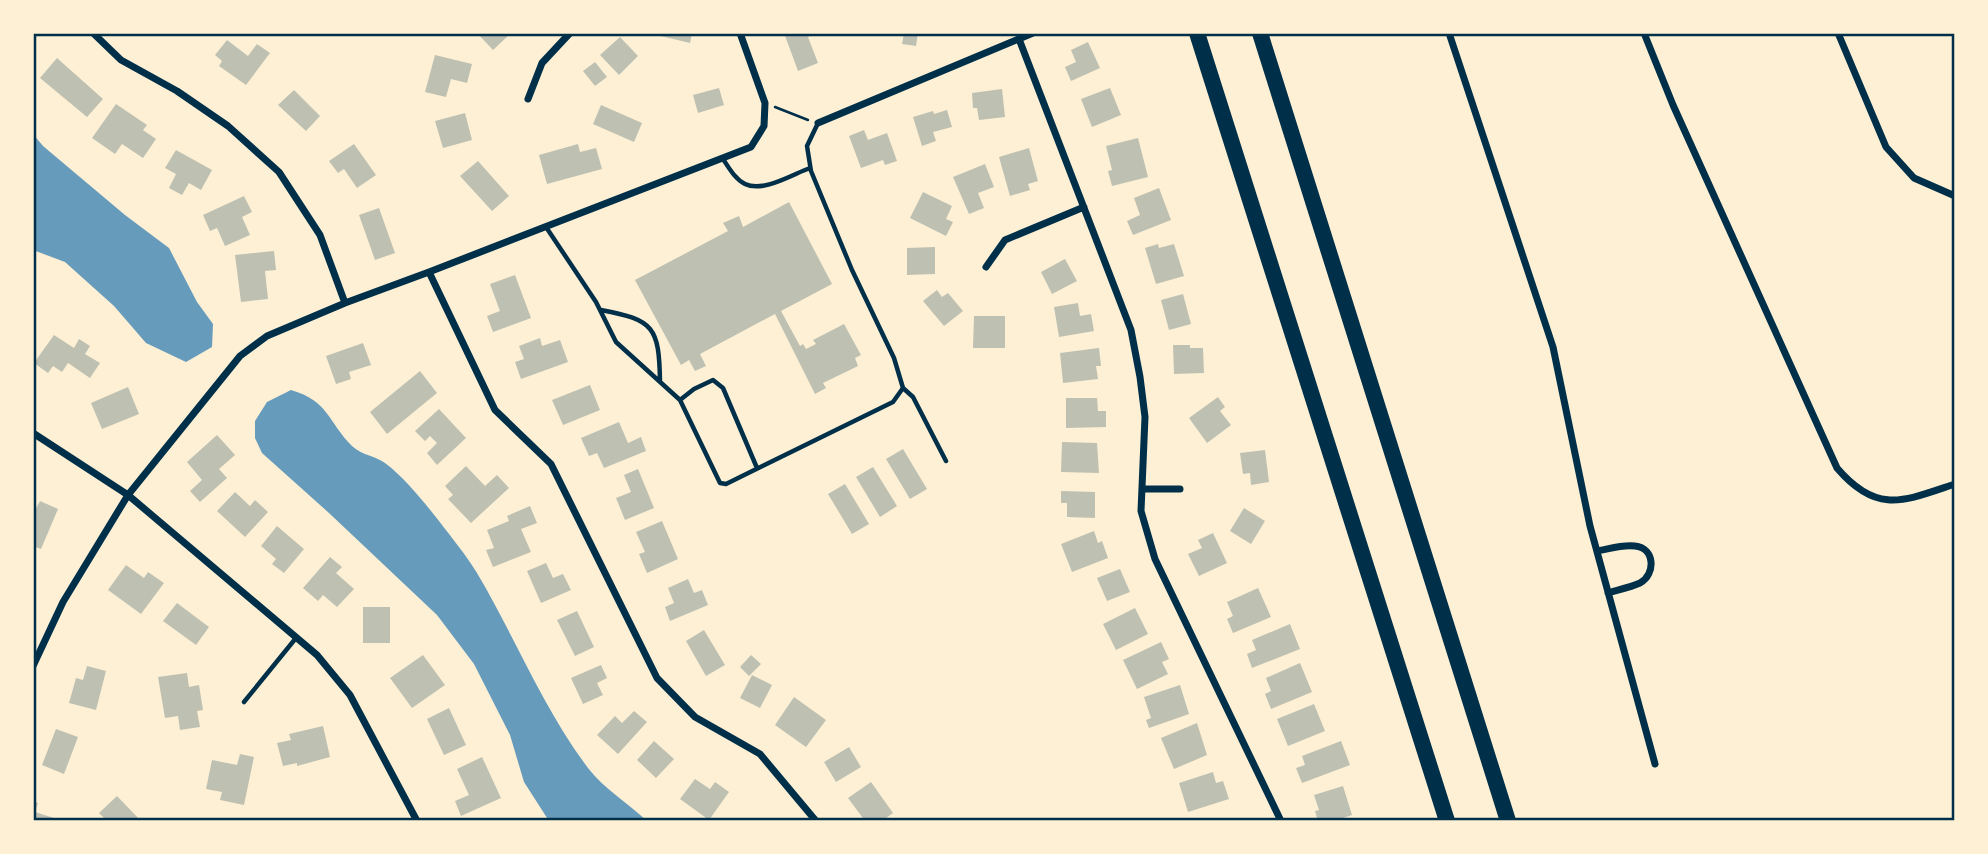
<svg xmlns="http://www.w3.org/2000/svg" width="1988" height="854" font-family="Lato,sans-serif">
<rect width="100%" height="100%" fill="#fdf0d5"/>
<!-- water -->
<path fill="#669bbc" d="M33,134L43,146L125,215L169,248L197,302L213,324L212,347L186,362L146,343L114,306L65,262L33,250Z
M291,390C329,401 328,422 352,446C363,456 374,455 385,463C405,478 423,501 439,521C452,538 466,555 477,573C515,637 543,708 588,768C604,789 627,802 647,821H549L524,782L510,735L474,664L437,615L329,513L262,453L255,438V421L267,402Z"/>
<!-- building -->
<path fill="#bec0b2" d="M477,33H511L493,50Z
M648,33H692L690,43Z
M784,33H817L808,37L818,63L798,71Z
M904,33H918L916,46L902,44Z
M620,37L638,56L619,75L600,55Z
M227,40L248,56L257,44L270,53L246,85L219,66L222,61L215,55Z
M1088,42L1100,68L1071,81L1065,67L1076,62L1071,50Z
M435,55L472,64L467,83L451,79L446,97L425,92Z
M57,58L103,99L87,117L40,78Z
M595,62L607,77L595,86L583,71Z
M719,88L724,105L698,113L693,95Z
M1110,88L1121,115L1092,127L1081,99Z
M1002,89L1005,117L979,120L977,108H973L972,93Z
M294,90L320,116L306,131L278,105Z
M116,104L147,125L143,130L156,139L143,158L122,144L115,154L92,138Z
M601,105L642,123L634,142L593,124Z
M947,110L952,127L933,132L936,141L922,146L913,117L933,111L934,114Z
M465,113L472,140L443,148L435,121Z
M864,130L868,140L887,133L897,161L885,165L883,160L861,168L849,136Z
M1138,138L1148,177L1112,186L1108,171L1112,170L1106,146Z
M354,144L376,175L357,188L344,169L338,173L329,161Z
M578,144L580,152L596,148L602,169L547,184L539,155Z
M1029,148L1038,181L1028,184L1030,190L1010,196L999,157Z
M176,150L212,170L201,190L189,183L182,195L169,188L176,174L165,168Z
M478,161L509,196L492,211L460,176Z
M985,164L994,187L978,193L984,208L969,214L953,177Z
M1159,188L1171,220L1133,235L1127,221L1140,215L1134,198Z
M923,192L952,206L946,219L953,222L946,236L910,218Z
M244,196L252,212L242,217L250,235L225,246L217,228L210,231L203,215Z
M789,202L832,284L781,311L800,346L803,344L806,349L816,344L813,340L844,324L861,355L855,358L858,366L823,383L826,388L815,394L775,314L700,354L706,366L695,371L689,360L681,365L635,280L728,231L723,223L739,216L743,227Z
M379,208L395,253L375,260L359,215Z
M1158,244L1159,248L1174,244L1184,276L1156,284L1145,248Z
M935,247V274L907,275V248Z
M274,251L276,270L265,271L268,299L241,302L235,255Z
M1065,259L1077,281L1052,294L1041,272Z
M515,275L531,318L493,332L487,316L500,311L490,284Z
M937,290L942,297L948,293L963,311L944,326L923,301Z
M1183,294L1191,324L1169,330L1161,300Z
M1078,303L1080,316L1091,314L1094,331L1059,337L1054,307Z
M974,316H1005V348H973Z
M54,335L74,348L79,339L90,346L85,354L100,363L90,378L68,363L62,372L53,366L48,373L34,363Z
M540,338L542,346L560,340L568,362L521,379L515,362L524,359L519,346Z
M363,343L371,365L349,372L351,379L336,384L326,356Z
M1173,345H1190V348H1203L1204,373L1174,374Z
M1099,348L1101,366H1096L1098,379L1063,383L1060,353Z
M420,371L437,393L387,434L370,412Z
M590,385L600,410L563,425L552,400Z
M128,387L139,414L102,429L91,403Z
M1218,397L1225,407L1220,411L1231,425L1207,443L1189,418Z
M1066,398H1097L1098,411H1106V427L1066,428Z
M439,409L466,438L437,465L427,453L437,443L430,436L425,441L415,431Z
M619,422L628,443L641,437L646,451L604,468L597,453L589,456L581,438Z
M217,435L235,455L219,469L227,478L200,502L190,491L202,480L187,462Z
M1062,442L1097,443L1099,473L1061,472Z
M903,449L927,489L910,499L886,459Z
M1265,450L1269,482L1251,485L1250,473L1243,474L1240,453Z
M466,466L485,486L497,475L509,488L471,523L448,499L453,495L445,486Z
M873,467L897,506L880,517L856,477Z
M638,469L654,508L625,520L616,498L631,492L624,475Z
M845,484L869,524L852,534L828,494Z
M1061,491L1095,492V518L1067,517V503H1061Z
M235,492L250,506L255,500L268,512L245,537L217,511Z
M40,501L58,509L41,549L33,546V514Z
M530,506L537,523L521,529L531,552L493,567L486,550L494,548L487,530L509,521L507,516Z
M1244,508L1265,521L1251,544L1230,531Z
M662,521L678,559L647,573L639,554L645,552L636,532Z
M277,526L304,549L284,573L272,564L276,559L261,546Z
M1094,531L1098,543L1102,541L1108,558L1072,572L1061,544Z
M1213,533L1227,563L1199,576L1188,554L1202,548L1198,540Z
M330,557L342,567L336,573L354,589L337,607L323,595L318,601L303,588Z
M546,563L553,578L563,574L571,590L541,603L527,571Z
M126,565L144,578L148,572L164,583L141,614L108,590Z
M1120,569L1130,592L1107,601L1097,578Z
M688,579L694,593L702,590L708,605L670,621L665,607L674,603L668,588Z
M1258,588L1271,617L1233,633L1227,619L1233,616L1227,602Z
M177,603L209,627L196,645L163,621Z
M363,607H390V643H363Z
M1135,608L1148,634L1116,650L1103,624Z
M577,611L594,647L575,656L557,620Z
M1290,624L1300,649L1252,668L1247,654L1256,650L1252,640Z
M704,630L725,665L706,676L686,641Z
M1161,642L1169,659L1162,662L1168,674L1137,689L1123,660Z
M423,655L445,685L412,708L390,678Z
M751,655L761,664L749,676L740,667Z
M1300,663L1312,692L1271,709L1265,694L1271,691L1266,678Z
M601,665L607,678L597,683L603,695L583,704L571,678Z
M87,666L106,671L96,710L69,703L76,678L83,680Z
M187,673L189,687L199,685L203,710L197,711L200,727L180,730L178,716L165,718L158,677Z
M752,675L772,685L760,708L740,698Z
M1180,685L1189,714L1149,728L1146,720L1151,718L1144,697Z
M794,697L826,720L806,747L775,725Z
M1314,704L1325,731L1288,746L1277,719Z
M449,708L466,745L444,755L427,719Z
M634,711L647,722L618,754L597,735L615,716L622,723Z
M1197,723L1207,755L1174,769L1161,738Z
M323,726L330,757L297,766V763L283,766L277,743L291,740L289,734Z
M56,729L78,737L64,774L42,765Z
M654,741L674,759L656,778L637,760Z
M1341,741L1350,765L1302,783L1296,768L1305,765L1302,756Z
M849,747L861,767L836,782L824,762Z
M240,754L254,757L244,805L220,800L222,792L206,789L212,760L237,765Z
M482,757L501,798L461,816L455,801L469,795L457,769Z
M1213,772L1216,783L1223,781L1229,799L1188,812L1179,783Z
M695,779L710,789L715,782L729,792L709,820L680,799Z
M871,782L893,813L882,821H865L848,798Z
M1343,786L1352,815L1334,821H1318L1315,811L1319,810L1314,795Z
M117,796L141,821H107L99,813Z
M33,801L38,803L35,812L54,818L53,821H33Z"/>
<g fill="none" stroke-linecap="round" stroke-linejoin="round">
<!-- path -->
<path stroke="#003049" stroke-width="2.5" d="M775,107L808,120"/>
<!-- service -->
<path stroke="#003049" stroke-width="4.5" d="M723,159C729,168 735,179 745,184C763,193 793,174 810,168
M546,227L596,302L616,342L680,400L720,483L726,484L893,402L903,388L894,358L852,270L811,171L807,146L818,123
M601,310C654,320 659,327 660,381
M903,388L913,397L946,461
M680,400L694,389L713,380L723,388L757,468
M244,702L296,638"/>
<!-- minor -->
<path stroke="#003049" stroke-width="7" d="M93,33L121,60L177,91L228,126L279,172L320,235L345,303
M1449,33L1553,347L1590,526L1655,764
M1644,33L1673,105L1837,468C1877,515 1904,501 1955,484
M1838,33L1886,147L1914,178L1955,196
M1019,39L1131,330L1140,377L1145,417L1141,511L1155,559L1281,821
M528,99L542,63L570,33
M818,123L1033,33
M986,267L1005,240L1084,207
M429,272L495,410L551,464L657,678L695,717L760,754L816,821
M33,433L128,495L317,655L350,695L417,821
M1142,489H1180
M1597,551C1609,549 1623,544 1635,546C1655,548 1656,574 1640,583C1631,587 1618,590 1608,593
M33,666L63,602L128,495L240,356L267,336L345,303L429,272L751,147L764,126L765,103L740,33"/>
<!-- motorway -->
<path stroke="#003049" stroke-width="16" d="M1197,33L1447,821
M1260,33L1508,821"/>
</g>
<!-- border -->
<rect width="1988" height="854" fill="none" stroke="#fdf0d5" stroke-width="70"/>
<rect x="35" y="35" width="1918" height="784" fill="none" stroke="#003049" stroke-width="2.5"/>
</svg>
